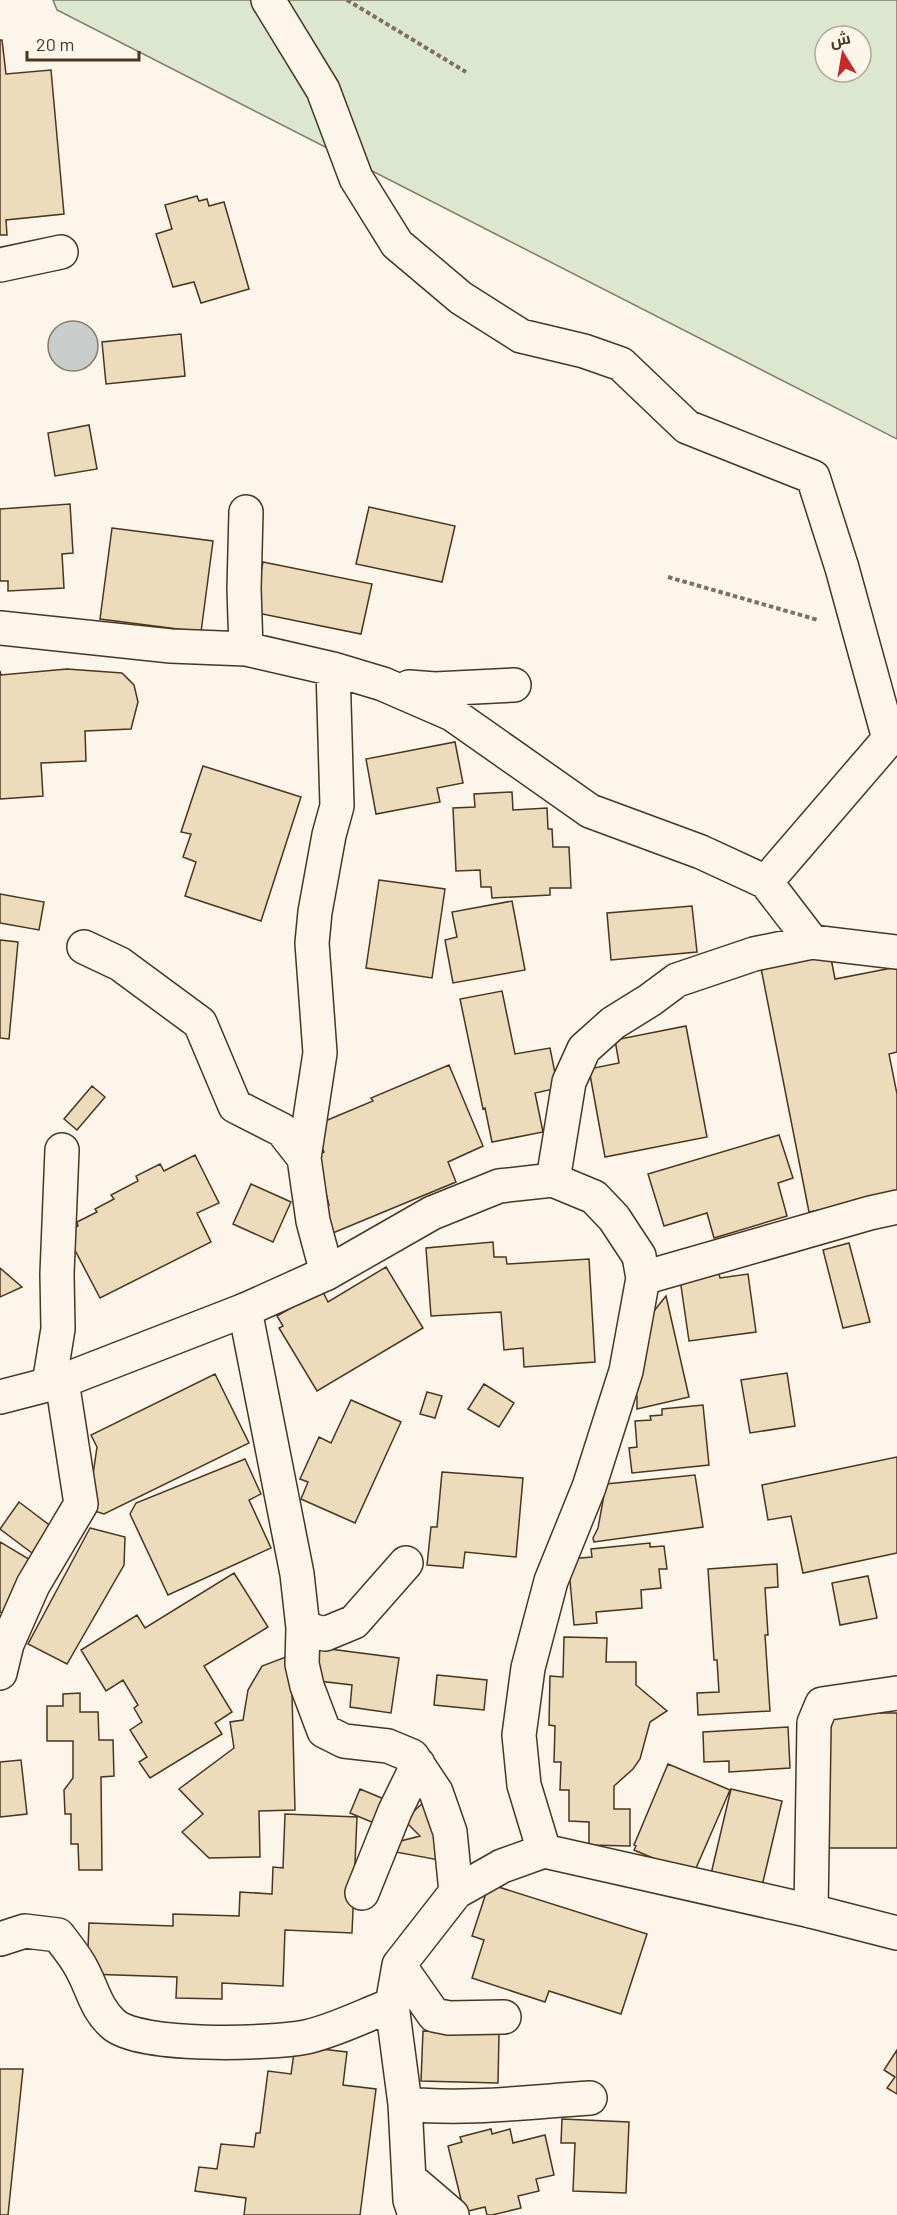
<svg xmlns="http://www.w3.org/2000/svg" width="897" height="2215" font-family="Barlow,Cairo,sans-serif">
<rect width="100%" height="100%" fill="#fbf6e9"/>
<!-- green -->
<path fill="#dce7d0" stroke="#887966" stroke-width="1.5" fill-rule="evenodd" d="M53,0H897V439L57,10ZM825,36H861V72H825Z"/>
<!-- water -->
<path fill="#c9cecd" stroke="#887966" stroke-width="1.5" d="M48 346a25 25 0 1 1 50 0a25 25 0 1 1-50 0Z"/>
<!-- building -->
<path fill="#ecdcbc" stroke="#4a3520" stroke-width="1.5" d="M0,40H2L6,74L51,70L64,214L6,220L7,235H0Z
M197,196L199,201L207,199L209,206L224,202L249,289L201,303L194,282L173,287L156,234L172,229L165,205Z
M181,334L185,376L106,384L102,342Z
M89,425L97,469L55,476L48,433Z
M70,504L73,553L62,554L64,588L8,591V581H0V509Z
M369,507L455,526L442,582L356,564Z
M112,528L213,541L201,632L100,619Z
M263,562L372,584L361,634L253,612Z
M67,669L122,673L134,685L138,702L131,729L85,731L86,761L41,763L43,796L0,799V671L1,675Z
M455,742L463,783L437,788L440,802L376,814L366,759Z
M203,766L301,797L261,921L185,896L196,862L183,857L191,834L181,832Z
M512,792L513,810L547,808L548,829H552L553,847H569L571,888H550V895L492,898L491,887H481L480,870L456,871L453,808L475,807L474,794Z
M379,880L445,889L432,978L366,968Z
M0,894L44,902L39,930L0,923Z
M512,901L525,970L453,983L445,940L457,937L452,912Z
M692,906L697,952L611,960L607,913Z
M0,940L18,942L9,1039L0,1038Z
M829,948L835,979L897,967V1052L889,1054L897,1094V1195L809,1212L760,963Z
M502,991L515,1054L550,1048L558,1088L535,1093L543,1132L492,1142L485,1108L483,1109L460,999Z
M686,1026L707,1137L605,1157L589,1069L619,1063L615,1040Z
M449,1065L483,1146L448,1162L456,1182L328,1235L317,1210L329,1205L316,1157L324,1152L311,1127L373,1101L371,1098Z
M92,1086L105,1097L77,1130L64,1119Z
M779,1135L793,1178L778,1183L787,1216L714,1238L707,1213L664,1226L648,1174Z
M195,1155L219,1203L197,1213L211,1242L100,1298L66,1233L78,1226L77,1222L97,1212L95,1209L114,1199L111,1195L138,1181L136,1176L160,1164L164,1171Z
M251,1184L291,1202L273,1242L233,1224Z
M493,1242L494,1257H506L507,1264L589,1259L595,1362L524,1367L523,1348L504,1350L501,1312L431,1316L426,1248Z
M849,1243L870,1322L843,1328L823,1250Z
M386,1267L423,1328L317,1391L279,1328L283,1326L277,1316L322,1290L328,1302Z
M0,1268L22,1287L0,1297Z
M719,1274L720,1278L748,1274L756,1332L689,1341L680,1279Z
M666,1296L689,1397L637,1409V1396L627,1389L640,1343L654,1311Z
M787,1373L795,1426L750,1433L741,1380Z
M215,1374L249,1443L104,1514L88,1509L97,1447L91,1435Z
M484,1384L514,1403L499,1427L468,1409Z
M427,1392L442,1396L435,1418L420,1414Z
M351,1400L401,1422L355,1523L301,1499L308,1482L300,1479L319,1437L331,1443Z
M703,1405L709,1465L632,1473L629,1448L637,1447L635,1421L651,1420L650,1416L662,1415V1409Z
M897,1457V1553L803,1573L791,1516L768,1520L762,1485Z
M245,1459L261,1494L249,1500L271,1548L168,1595L130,1514L136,1503Z
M442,1472L523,1478L516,1557L465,1552L463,1568L427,1565L431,1527H437Z
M695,1475L703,1527L594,1542L593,1538L598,1528L606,1484Z
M19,1502L52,1527L32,1553L0,1529Z
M90,1528L125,1537L124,1565L67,1664L28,1644Z
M0,1542L32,1561L2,1613L0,1612Z
M650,1543V1547L664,1546L667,1569H659L661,1588L641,1590L642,1608L596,1612L597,1623L574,1625L568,1559L592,1557L591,1549Z
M777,1564L778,1587L765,1588L768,1635H765L770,1711L698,1715L697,1693L719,1692L717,1660H714L708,1569Z
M234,1573L268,1627L204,1666L232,1712L215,1723L222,1734L150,1778L139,1762L147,1757L130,1730L142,1722L134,1708L138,1705L123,1680L106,1691L81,1650L137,1615L145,1628Z
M868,1576L877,1618L840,1625L832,1583Z
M564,1637L607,1638L606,1662H636V1685L667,1711L650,1722L640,1759L633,1769L614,1786V1809H630V1846L589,1845V1822L569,1821V1790H560L561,1762H554L555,1726L549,1725L550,1676L563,1677Z
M314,1647L399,1658L391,1713L350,1707L352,1685L310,1680Z
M291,1655L295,1810L259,1811L260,1857L209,1858L182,1832L203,1814L179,1789L234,1748L230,1722L243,1720L248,1690L262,1666Z
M437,1675L487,1680L484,1710L434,1705Z
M80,1693V1712H98L99,1740H113L114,1776L101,1777L102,1870H79L78,1844H71V1814H65L64,1790L73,1778V1741H47V1706H63V1694Z
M836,1713H897V1848H825L827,1738Z
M788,1727L790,1768L729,1772V1761L704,1762L703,1732Z
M21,1760L27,1814L0,1817V1762Z
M668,1764L730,1790L693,1875L634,1850L636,1846L634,1845Z
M360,1789L384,1799L374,1823L350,1813Z
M731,1789L782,1801L762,1886L711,1874Z
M424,1802L443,1843L439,1860L390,1851L393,1843L420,1836L404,1820Z
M285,1814L357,1817L352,1933L285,1930L283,1986L222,1983V1999L176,1998L177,1977L87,1974L89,1923L173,1926V1914L239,1916L240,1892L272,1894L273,1867L283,1868Z
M489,1884L647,1934L621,2014L549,1991L545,2002L472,1978L484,1940L472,1936Z
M423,2031L499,2033L498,2083L421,2081Z
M295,2046L347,2052L343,2085L376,2089L360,2215H244L246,2198L195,2191L199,2167L217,2169L221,2144L254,2147L256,2133H260L268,2071L291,2074Z
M897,2050V2094L887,2088L895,2077L884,2070Z
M0,2069H23L8,2215H0Z
M562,2119L629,2122L626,2193L573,2191L575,2143H561Z
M491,2129L492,2134L510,2129L513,2143L545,2135L554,2175L536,2179L539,2191L518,2196L521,2208L492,2215H487L485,2207L464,2212L448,2146L462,2142L460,2137Z"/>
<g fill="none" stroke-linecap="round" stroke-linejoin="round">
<!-- minor casing -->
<g stroke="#4a3520" stroke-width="36">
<path id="minor" d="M268,0L323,90L356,178L397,244L461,298L521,336L584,351L621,364L687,427L813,477L842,568L889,739L766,882
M0,265L61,252
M246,512L244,589L246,649
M0,628L171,646L246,649L333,669L383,684L452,714L590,811L701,852L766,882L812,942
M409,687L435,689L514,685
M84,947L120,964L200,1023L235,1106L282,1130L304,1158
M553,1180L569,1082L584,1049L613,1023L650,1000L677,980L754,954L812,942L897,952
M327,1273L313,1221L304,1158L320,1053L312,943L315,912L329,835L337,806L333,669
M643,1278L870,1213L897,1207
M245,1310L297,1574L303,1628L302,1664L307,1686L324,1731L344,1741L388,1746L412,1756L436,1792L450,1832L456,1892
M49,1384L58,1329L57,1274L62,1150
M303,1628L325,1634L354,1622L406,1563
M0,1673L7,1644L33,1585L81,1504L62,1381
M362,1893L395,1811L418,1764
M811,1911L814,1723L822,1704L897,1693
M0,1939L25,1931L58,1935C65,1944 73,1954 79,1964C92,1985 94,2007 113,2024C139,2048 270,2044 306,2037C334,2031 365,2015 392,2005
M399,1965L434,2015L449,2018L504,2017
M405,2104C467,2110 528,2102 590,2098
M410,2179L452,2215
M415,2215L410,2200L405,2104L392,2005L399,1965L456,1892L502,1866L544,1851"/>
</g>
<!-- secondary casing -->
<g stroke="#4a3520" stroke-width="36">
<path id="secondary" d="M0,1397L62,1381L245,1310L327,1273L432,1213L499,1186L553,1180L594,1197L614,1218L639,1256L643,1278L626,1371L589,1487L551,1581L528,1668L519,1735L524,1785L544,1851L811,1911L897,1933"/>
</g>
<!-- path -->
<path stroke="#7f6f5c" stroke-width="4" stroke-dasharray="4.5 3" stroke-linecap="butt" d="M347,0L466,72
M668,577L818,620"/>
<!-- minor -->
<use href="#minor" stroke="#fbf6e9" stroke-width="33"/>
<!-- secondary -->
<use href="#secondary" stroke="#fbf6e9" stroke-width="33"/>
</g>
<!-- north arrow -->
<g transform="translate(843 54) rotate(349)"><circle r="28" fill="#fbf6e9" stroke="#b4a999" stroke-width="1.5"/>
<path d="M0-4.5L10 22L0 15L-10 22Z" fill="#c62828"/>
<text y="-9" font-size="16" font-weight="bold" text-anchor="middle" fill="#4a3520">ش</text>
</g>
<!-- scale -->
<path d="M27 51v9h112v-9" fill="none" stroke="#4a3520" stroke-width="3"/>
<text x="36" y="51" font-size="18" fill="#4a3520" stroke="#fbf6e9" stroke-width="4.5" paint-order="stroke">20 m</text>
</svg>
